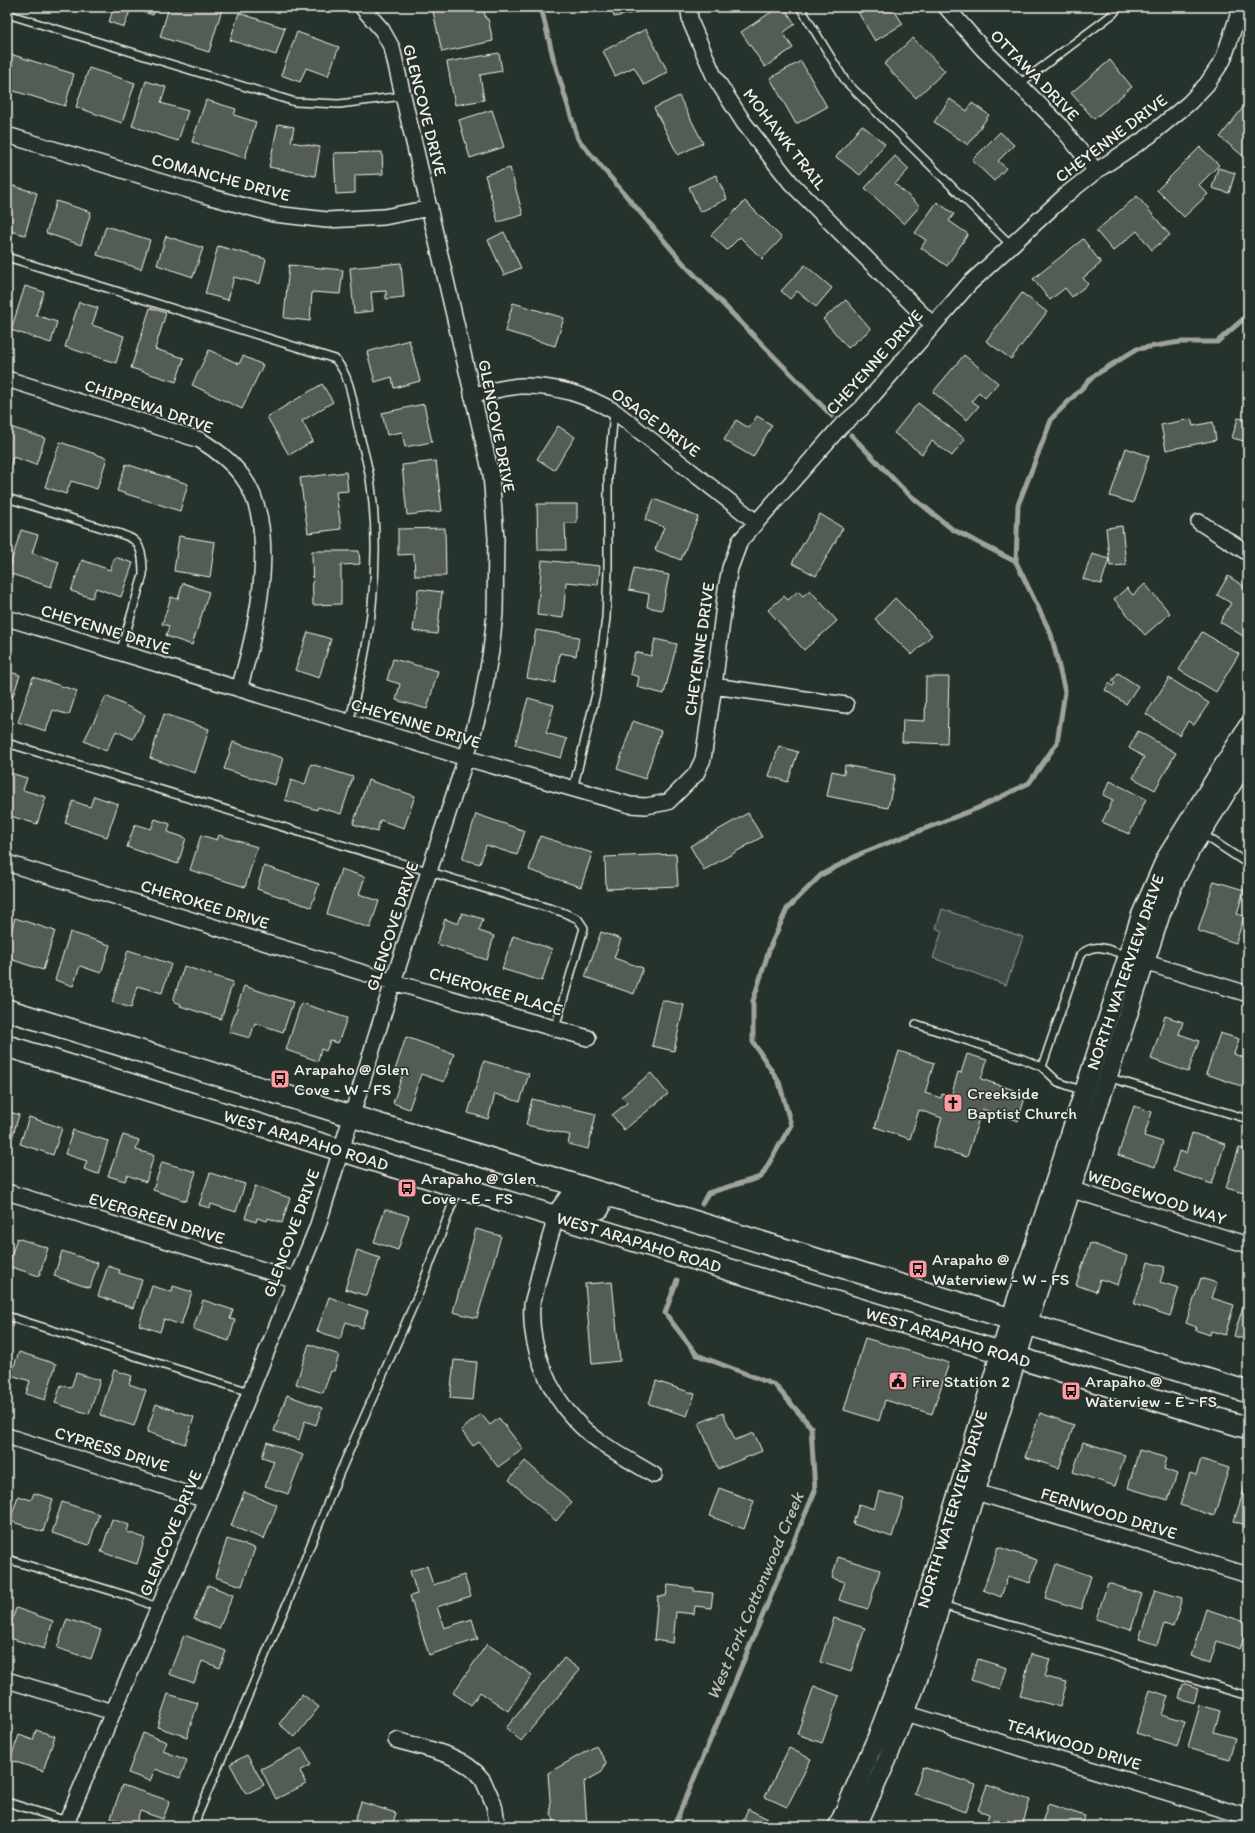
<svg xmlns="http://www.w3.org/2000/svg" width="1255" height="1833" font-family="Itim,sans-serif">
<rect width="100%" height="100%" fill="#26332d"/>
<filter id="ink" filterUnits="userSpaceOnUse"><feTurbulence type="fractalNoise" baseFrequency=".025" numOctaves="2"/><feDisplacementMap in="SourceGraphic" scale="8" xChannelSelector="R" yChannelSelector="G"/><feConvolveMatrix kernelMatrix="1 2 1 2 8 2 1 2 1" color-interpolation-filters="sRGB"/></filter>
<g filter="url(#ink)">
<!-- green -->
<path fill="#414b45" stroke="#9a9e96" d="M942,909L1023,937L1006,985L933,958L942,931L936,928Z"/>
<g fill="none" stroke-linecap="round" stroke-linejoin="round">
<!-- stream -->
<path stroke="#9fa39b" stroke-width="5" d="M541,7L553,57L578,139L684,264L832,416
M851,435L905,491L952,529L1016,562
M702,1204L708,1193L761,1177L791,1125L779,1082L753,1042V1001L770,947L787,909L821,875L862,853L978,808L1029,783L1057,743L1065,692L1051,634L1016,562L1018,505L1052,418L1095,375L1137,349L1180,342H1217L1248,315
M674,1826L815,1491L811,1427L775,1385L697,1355L665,1313L677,1280"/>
</g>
<!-- building -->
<path fill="#525c55" stroke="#f4f1e8" d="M114,7H156L153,15L131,8L124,27L109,22Z
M169,7H217L222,9L209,52L160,37Z
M432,7H483L486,19H488L493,41L442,52Z
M612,7H641L642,11L614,17Z
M779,7H784L795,24L783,33L793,48L765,67L741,32Z
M855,7H892L903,24L875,41Z
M239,13L285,28L276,55L230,40Z
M646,29L668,72L644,85L634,67L615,76L603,51Z
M297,32L339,47L328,76L306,68L300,82L281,75Z
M913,38L945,71L916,98L884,64Z
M7,53L74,74L65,106L7,89Z
M499,53L502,71L480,75L484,100L455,105L447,62Z
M1110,60L1132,87L1094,119L1071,93Z
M801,61L827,107L796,124L770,78Z
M89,68L135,83L122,123L76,107Z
M146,81L166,87L161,103L188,111L178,141L132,126Z
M679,96L703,143L678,155L654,108Z
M950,99L967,111L972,103L989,115L968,145L934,122Z
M206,100L236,109L234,115L256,122L245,158L192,142Z
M1248,101V160L1220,137Z
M492,110L504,147L470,158L459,120Z
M278,124L294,127L291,142L320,147L315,176L269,167Z
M862,125L885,144L860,175L836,157Z
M1000,132L1014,145L998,161L1006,168L994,181L972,160Z
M1200,147L1219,165L1199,185L1208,194L1184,217L1157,190Z
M382,152L383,174L355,175V193L336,194L334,153Z
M895,156L909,169L895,184L920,206L904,224L865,188Z
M510,168L523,215L498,222L485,175Z
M1218,168L1235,173L1229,193L1212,188Z
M716,175L727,199L700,212L689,187Z
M7,184L37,193L25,235L7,230Z
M1137,196L1170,235L1152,250L1137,231L1113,251L1096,231Z
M56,201L91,212L81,245L46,233Z
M745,201L782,238L762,259L740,237L727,250L711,235Z
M937,202L954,214L949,221L968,234L947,266L921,248L926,240L915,233Z
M106,226L150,240L141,269L97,255Z
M504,232L521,268L504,275L488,240Z
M166,236L203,248L193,277L157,265Z
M1083,239L1101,263L1083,278L1088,284L1072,297L1065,288L1050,300L1033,279Z
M218,246L266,259L260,284L234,277L228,300L205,294Z
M401,263L404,297L386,299V291L371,292L373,311L354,313L350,268Z
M289,265L343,270L340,294L312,292L310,321L284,318Z
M805,265L832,288L816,307L797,291L790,299L781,291Z
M25,286L44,292L36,315L57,322L51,343L11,330Z
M1022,293L1047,312L1011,359L986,341Z
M846,300L871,329L848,348L823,319Z
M79,302L98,308L92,325L124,336L116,363L65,347Z
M513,303L564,318L555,346L505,331Z
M150,308L166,313L155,349L184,358L176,382L131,368Z
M409,340L420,381L394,388L392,377L375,382L367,352Z
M209,350L239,364L243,356L263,365L242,409L192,385Z
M964,355L998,383L985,398L979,392L972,401L979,406L967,420L933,392Z
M322,384L333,402L302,421L313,441L289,455L267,417Z
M918,403L965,439L952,456L932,441L922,454L894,433Z
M424,404L432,442L405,447L402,432L387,435L382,413Z
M757,416L772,425L753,457L724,440L736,420L749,428Z
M1238,418L1248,420V442L1232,438Z
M1191,419L1193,426L1213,422L1216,440L1166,450L1161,425Z
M7,426L45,438L36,465L13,457L7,475Z
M558,426L575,437L554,470L537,459Z
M60,442L107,458L97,489L71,481L66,494L45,487Z
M1126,448L1149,456L1133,503L1110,496Z
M436,461L442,511L407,515L402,465Z
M126,464L188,484L180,511L117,491Z
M346,472L348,491L336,492L341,529L308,533L300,478Z
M654,499L698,517L681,560L655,550L664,527L645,520Z
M537,504H577V523H565L566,550H538Z
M820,514L843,528L816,576L792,563Z
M1122,526L1126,565L1110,566L1106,528Z
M445,528L446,576H415L414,554L398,555V529Z
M21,530L38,535L32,553L59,562L51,587L8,573Z
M179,536L215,542L210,577L174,571Z
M312,551H359L360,564L341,565V604L313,605Z
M1092,554L1109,559L1101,584L1083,579Z
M115,557L133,563L121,597L96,588L92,598L71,591L82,560L110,570Z
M542,560L600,566L598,585L566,582L563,618L537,615Z
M634,568L669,575L662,610L647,607L649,594L629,590Z
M1228,576L1248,589V639L1220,622L1231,603L1217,595Z
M183,583L209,592L192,645L166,636L169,626L162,624L171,597L178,599Z
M1145,584L1170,613L1145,635L1114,599L1127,588L1133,595Z
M418,589L442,592L437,634L413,631Z
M810,590L837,621L804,650L768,610L784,596L788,600L798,591L803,596Z
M895,598L932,635L912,655L875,619Z
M536,630L579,637L576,656L560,653L555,683L527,678Z
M308,632L331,639L319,678L295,670Z
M1202,632L1239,654L1216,692L1179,670Z
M655,639L677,644L664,694L637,687L639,677L630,674L635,652L651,656Z
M393,659L438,671L427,709L396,700L400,684L387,680Z
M7,671L20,675L12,699L7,697Z
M1118,673L1138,686L1126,704L1105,690L1109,683L1113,686L1115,683L1112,681Z
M33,677L77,691L69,715L53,710L46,731L18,722Z
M926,677H949L947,744L902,742L903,720L925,721Z
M1169,678L1209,703L1194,725L1188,721L1179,735L1146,714Z
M106,696L145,715L133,739L116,731L106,751L84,741Z
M528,698L554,705L546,733L567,739L561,758L515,745Z
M164,714L209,729L195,773L150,758Z
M633,721L661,731L645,779L617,769Z
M1138,731L1176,753L1155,790L1133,778L1144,757L1129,748Z
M233,742L283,758L275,785L224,769Z
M779,746L798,752L788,782L769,776Z
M311,764L353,777L341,814L318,807L317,810L285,800L291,780L305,785Z
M845,765L895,775L888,808L827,796L832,771L844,774Z
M7,772L27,778L23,790L46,797L37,824L7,815Z
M368,780L415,796L404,828L380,820L377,832L353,824Z
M1110,781L1146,799L1129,834L1102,822L1113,800L1103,795Z
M94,796L118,804L107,837L65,823L73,801L90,807Z
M748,813L762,837L704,870L690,846Z
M476,814L525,831L517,855L486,845L480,864L462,859Z
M155,819L170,824L168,832L186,838L178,864L127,847L135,824L151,829Z
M201,835L217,840L219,835L257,847L245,887L190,870Z
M540,836L592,853L581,887L529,870Z
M676,854L678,886L606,889L605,857Z
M264,866L319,884L311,907L257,889Z
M341,869L365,877L359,894L379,901L370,928L327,914Z
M1214,881L1244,890L1237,914L1244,916L1236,943L1198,931Z
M462,913L483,919L479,931L494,936L487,960L437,944L445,919L458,924Z
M15,918L55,931L43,970L7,958V944Z
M70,932L110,945L101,973L80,966L73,986L55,980Z
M601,932L621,939L614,958L643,968L634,994L585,977Z
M513,936L552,949L542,981L502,969Z
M128,950L171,964L162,993L137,986L131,1008L112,1002Z
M184,966L233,982L221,1019L180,1006L181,1004L173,1001Z
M244,986L293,1002L283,1032L255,1023L250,1038L229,1032Z
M662,1000L684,1005L674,1051L652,1046Z
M301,1003L347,1018L338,1043L330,1041L326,1051L321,1049L318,1061L286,1050Z
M1165,1016L1183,1022L1179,1034L1199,1041L1188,1072L1151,1059Z
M1220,1033L1239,1039L1234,1054L1248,1059V1074L1244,1087L1206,1074Z
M406,1037L454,1054L444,1082L421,1074L409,1109L393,1103L402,1076L394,1073Z
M899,1051L934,1063L925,1093L941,1098L942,1094L951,1097L958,1072L961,1073L967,1054L987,1060L981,1079L1026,1094L1018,1121L982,1109L967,1157L933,1147L942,1118L919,1110L910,1139L875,1127Z
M484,1061L529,1074L520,1102L495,1094L488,1119L468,1113Z
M651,1073L668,1094L624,1130L612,1115L627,1103L621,1097Z
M532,1099L596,1114L588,1149L568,1144L570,1135L526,1125Z
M1134,1106L1152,1112L1144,1136L1163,1142L1155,1167L1118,1155Z
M7,1111L19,1115L11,1141L7,1140Z
M29,1117L62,1128L53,1155L20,1144Z
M73,1130L108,1141L98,1174L84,1169L87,1161L65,1154Z
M1192,1133L1225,1144L1212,1184L1173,1171L1179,1151L1186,1153Z
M123,1135L139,1140L136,1150L154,1155L146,1182L127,1175L125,1181L108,1176Z
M1239,1148L1248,1150V1181L1244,1193L1226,1188Z
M162,1162L196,1172L186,1201L153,1190Z
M210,1173L245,1184L236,1212L211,1204L210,1208L199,1205Z
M255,1186L290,1198L282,1223L268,1218L267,1221L257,1218L256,1222L245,1218Z
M385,1209L409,1216L398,1250L374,1242Z
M476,1229L501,1236L477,1318L453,1312Z
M17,1238L48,1248L39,1276L8,1266Z
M1090,1243L1127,1256L1118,1285L1100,1279L1096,1292L1076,1285Z
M357,1250L380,1258L367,1296L345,1289Z
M62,1251L98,1263L90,1288L54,1276Z
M1148,1262L1165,1267L1160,1282L1179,1288L1170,1316L1134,1304Z
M108,1266L120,1270L119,1273L142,1280L133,1308L98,1296Z
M1201,1278L1217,1283L1212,1298L1234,1305L1225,1335L1211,1331L1210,1335L1195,1330L1196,1327L1186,1323Z
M612,1282L620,1361L592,1364L585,1284Z
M152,1286L172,1292L173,1286L192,1292L181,1325L164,1319L160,1332L139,1325Z
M1247,1293H1248V1340L1234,1336Z
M329,1297L368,1311L362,1328L346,1322L340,1339L317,1331Z
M203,1300L233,1310L230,1319L235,1320L229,1341L193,1329Z
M865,1338L949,1363L932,1414L885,1400L879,1421L844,1410Z
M309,1344L339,1355L334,1371H331L323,1393L296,1384Z
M19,1352L56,1364L45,1400L26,1394L30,1381L11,1375Z
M454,1360L477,1362L473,1400L450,1398Z
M114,1370L132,1376L129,1384L146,1390L134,1426L100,1415Z
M76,1373L100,1380L89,1414L55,1403L61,1385L71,1388Z
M656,1381L695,1394L687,1416L649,1404Z
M287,1395L322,1408L316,1425L305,1421L299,1440L274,1431Z
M156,1404L194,1417L185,1444L147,1432Z
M723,1413L735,1440L754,1433L762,1451L718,1469L699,1423Z
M1040,1413L1074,1425L1059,1468L1025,1457Z
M481,1414L490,1425L499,1418L523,1449L498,1467L479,1442L473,1446L461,1430Z
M267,1442L303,1455L288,1494L265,1486L274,1461L262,1457Z
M1083,1442L1125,1455L1115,1486L1073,1472Z
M1139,1450L1167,1458L1164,1469L1177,1474L1168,1500L1128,1488Z
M1201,1459L1229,1468L1214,1516L1180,1505L1190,1473L1196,1475Z
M525,1461L572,1502L556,1521L509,1480Z
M1248,1477V1526L1234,1521Z
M719,1488L754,1501L744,1529L709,1516Z
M879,1491L904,1499L892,1537L853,1524L859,1504L874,1509Z
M244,1492L277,1505L264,1539L231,1526Z
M34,1493L53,1499L43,1532L10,1521L18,1496L31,1500Z
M62,1502L99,1514L89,1545L52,1533Z
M112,1519L129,1525L127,1532L145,1538L137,1564L101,1552Z
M227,1539L255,1548L242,1586L215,1577Z
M998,1547L1037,1560L1030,1583L1008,1576L1001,1597L983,1590Z
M838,1557L880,1570L868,1609L839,1600L845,1582L832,1578Z
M1056,1564L1091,1576L1081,1609L1045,1598Z
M427,1566L433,1585L464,1575L471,1596L437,1607L444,1628L472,1619L478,1639L429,1655L410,1596L417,1594L410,1571Z
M1108,1583L1142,1594L1131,1630L1096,1619Z
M208,1585L233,1595L219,1629L194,1619Z
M668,1585L694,1588V1591L713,1593L711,1608L695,1606L694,1614L676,1612L673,1643L654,1640L658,1596H666Z
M1155,1590L1182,1598L1173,1627L1164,1624L1157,1645L1139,1639Z
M16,1608L53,1621L44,1649L7,1637Z
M1206,1609L1248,1623L1240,1649L1217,1641L1210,1663L1191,1656Z
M834,1618L865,1628L851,1672L820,1662Z
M67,1619L101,1630L91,1659L57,1648Z
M184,1635L226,1651L220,1668L202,1661L194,1683L169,1674Z
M487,1644L532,1675L508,1711L480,1692L471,1705L453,1693Z
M1031,1654L1050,1659L1045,1677L1067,1682L1060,1707L1020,1696Z
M564,1658L580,1670L521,1741L506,1728Z
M978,1659L1007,1668L1000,1690L971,1680Z
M1183,1684L1198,1689L1194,1703L1179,1698Z
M814,1686L839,1696L822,1743L797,1734Z
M1150,1690L1168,1696L1162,1715L1185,1722L1177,1746L1136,1733Z
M168,1694L198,1703L187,1737L157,1727Z
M302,1694L319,1707L295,1737L279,1724Z
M1200,1705L1220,1711L1214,1732L1235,1738L1229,1759L1188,1747Z
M36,1730L55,1736L43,1771L10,1760L19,1735L33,1740Z
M143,1733L167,1742L163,1751L187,1760L180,1778L155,1769L150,1781L128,1773Z
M596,1746L606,1762L602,1772L584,1782L587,1826H552L554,1820L551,1813L548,1773Z
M302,1748L311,1765L300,1771L306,1784L276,1799L261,1769Z
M789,1748L811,1759L787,1807L765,1797Z
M247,1755L264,1785L246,1794L230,1764Z
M923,1767L976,1785L966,1812L914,1794Z
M122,1785L170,1801L163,1819L140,1811L135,1826L111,1818Z
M987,1785L1030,1800L1022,1826H985L989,1814L978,1810Z
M361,1802L396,1813L392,1826H353Z
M1048,1804L1085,1816L1082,1826H1041Z
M748,1809L780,1825L779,1826H744L741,1825Z
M1099,1819L1118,1826H1096Z"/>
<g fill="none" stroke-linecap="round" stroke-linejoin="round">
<!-- service casing -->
<g stroke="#f4f1e8" stroke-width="10">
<path id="service" d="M800,7L846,82L1011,245
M7,14L295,102L339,104L403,96
M1018,85L1113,14L1119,7
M7,257L335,359C351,377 353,404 358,427C362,446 369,466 371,486C382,567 370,644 349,722
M7,498L118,533C123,535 131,537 135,541C143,549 143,565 143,575L120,653
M7,743L562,912L578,919L584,928L555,1028
M573,789L596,694L606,618L608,571V477L614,411
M1201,833L1248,864
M916,1024L1023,1059L1042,1067L1080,955C1096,941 1109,950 1127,956
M1042,1067L1058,1082L1083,1091
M1107,1077L1248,1119
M7,1316L250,1392
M7,1559L135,1598L158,1608
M942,1605L1248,1696
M7,1802L67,1821
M859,1821L875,1826
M195,1826L197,1817L291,1594L340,1472L421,1288L458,1189"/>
</g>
<!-- minor casing -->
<g stroke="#f4f1e8" stroke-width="18">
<path id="minor" d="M688,7L691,23L714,76L744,123L791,183L933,325
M946,7L983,49L1058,123L1096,171
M7,135L211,197L274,214L327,220L384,217L430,208
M7,379L200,440C216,450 230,460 242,476C281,528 256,632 239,689
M472,395C488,392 505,387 521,386C554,385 586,395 614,411L756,522
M1199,522L1248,553
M7,618L466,758L630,805L646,806L668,802L696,774L703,759L714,686L726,589L730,568L740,541L840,427L861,409L969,284L1067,194L1096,171L1149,136L1189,103L1207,84L1223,60L1241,7
M714,686L846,705
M7,863L393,982L588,1038
M1134,959L1248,994
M1060,1186L1248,1245
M7,1192L296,1280
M556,1217C550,1239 542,1261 537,1284C536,1291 533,1298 532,1305C529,1346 548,1392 576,1421C596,1443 628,1459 654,1475
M7,1436L206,1500
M966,1489L1248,1575
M7,1680L113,1712
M895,1710L1248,1817
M396,1740C424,1748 463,1754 482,1779C485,1783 486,1789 489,1793C494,1803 497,1815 496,1826
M65,1826L113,1712L206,1500L317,1228L393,982L466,758L482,701L491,651L495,613L496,538L491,474L392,48L382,30L362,7"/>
</g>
<!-- tertiary casing -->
<g stroke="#f4f1e8" stroke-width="21">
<path id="tertiary" d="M838,1826L877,1737L909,1653L1015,1305L1141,915L1166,858L1248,726
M857,1826L887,1760L917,1682L1027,1325L1161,913L1176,878L1190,851L1248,758"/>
</g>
<!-- secondary casing -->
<g stroke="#f4f1e8" stroke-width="24">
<path id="secondary" d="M7,1010L1248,1392
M7,1046L459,1187L1248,1428
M556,1217L568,1201L573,1200L599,1208"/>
</g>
<!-- service -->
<use href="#service" stroke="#26332d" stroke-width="7"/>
<!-- minor -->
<use href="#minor" stroke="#26332d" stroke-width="15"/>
<!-- tertiary -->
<use href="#tertiary" stroke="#26332d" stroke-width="18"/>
<!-- secondary -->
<use href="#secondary" stroke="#26332d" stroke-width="21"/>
</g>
</g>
<!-- icons -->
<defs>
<g id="bus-square" transform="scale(1)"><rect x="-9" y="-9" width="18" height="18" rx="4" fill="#ff9aa2" stroke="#26332d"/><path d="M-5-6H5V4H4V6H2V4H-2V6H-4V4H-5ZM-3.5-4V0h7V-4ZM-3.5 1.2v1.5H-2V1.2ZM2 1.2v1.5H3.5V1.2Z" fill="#111"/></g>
<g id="church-square" transform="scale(1)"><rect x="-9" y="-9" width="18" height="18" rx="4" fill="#ff9aa2" stroke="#26332d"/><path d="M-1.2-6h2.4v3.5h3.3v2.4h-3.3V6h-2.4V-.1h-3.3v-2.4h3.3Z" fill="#111"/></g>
<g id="civic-square" transform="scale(1)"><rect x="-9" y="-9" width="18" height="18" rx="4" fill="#ff9aa2" stroke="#26332d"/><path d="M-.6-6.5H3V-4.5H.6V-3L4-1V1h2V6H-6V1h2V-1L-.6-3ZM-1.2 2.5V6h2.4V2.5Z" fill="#111"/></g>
</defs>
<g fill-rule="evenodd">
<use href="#bus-square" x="280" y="1079"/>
<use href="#church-square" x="953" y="1103"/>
<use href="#bus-square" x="407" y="1188"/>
<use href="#bus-square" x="918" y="1269"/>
<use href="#civic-square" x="898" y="1381"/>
<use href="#bus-square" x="1071" y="1391"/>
</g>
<g text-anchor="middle" stroke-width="3" stroke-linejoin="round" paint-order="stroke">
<!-- street labels -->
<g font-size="17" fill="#f4f1e8" stroke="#26332d">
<text transform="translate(1035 75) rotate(46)" y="6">OTTAWA DRIVE</text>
<text transform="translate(425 110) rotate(76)" y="6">GLENCOVE DRIVE</text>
<text transform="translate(1111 138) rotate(-37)" y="6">CHEYENNE DRIVE</text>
<text transform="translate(785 139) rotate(52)" y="6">MOHAWK TRAIL</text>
<text transform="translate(221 177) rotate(15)" y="6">COMANCHE DRIVE</text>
<text transform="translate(874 362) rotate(-48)" y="6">CHEYENNE DRIVE</text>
<text transform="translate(149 406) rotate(19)" y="6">CHIPPEWA DRIVE</text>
<text transform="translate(656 422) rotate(36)" y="6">OSAGE DRIVE</text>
<text transform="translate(497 426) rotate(79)" y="6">GLENCOVE DRIVE</text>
<text transform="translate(106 629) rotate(17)" y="6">CHEYENNE DRIVE</text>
<text transform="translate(699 649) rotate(-82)" y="6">CHEYENNE DRIVE</text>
<text transform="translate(416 723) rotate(17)" y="6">CHEYENNE DRIVE</text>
<text transform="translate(205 904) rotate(17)" y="6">CHEROKEE DRIVE</text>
<text transform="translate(392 926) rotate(-72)" y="6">GLENCOVE DRIVE</text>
<text transform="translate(1125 972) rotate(-71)" y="6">NORTH WATERVIEW DRIVE</text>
<text transform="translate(496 991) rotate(16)" y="6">CHEROKEE PLACE</text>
<text transform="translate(306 1140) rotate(17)" y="6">WEST ARAPAHO ROAD</text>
<text transform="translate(1157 1197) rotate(18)" y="6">WEDGEWOOD WAY</text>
<text transform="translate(157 1218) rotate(17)" y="6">EVERGREEN DRIVE</text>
<text transform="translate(291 1233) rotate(-70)" y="6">GLENCOVE DRIVE</text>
<text transform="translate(639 1242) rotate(17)" y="6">WEST ARAPAHO ROAD</text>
<text transform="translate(948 1337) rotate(17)" y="6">WEST ARAPAHO ROAD</text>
<text transform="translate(112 1449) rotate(17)" y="6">CYPRESS DRIVE</text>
<text transform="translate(952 1509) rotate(-73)" y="6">NORTH WATERVIEW DRIVE</text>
<text transform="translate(1109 1513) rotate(17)" y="6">FERNWOOD DRIVE</text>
<text transform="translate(170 1533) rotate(-67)" y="6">GLENCOVE DRIVE</text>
<text transform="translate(1074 1744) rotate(17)" y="6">TEAKWOOD DRIVE</text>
</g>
<!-- poi labels -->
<g font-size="17" fill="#f4f1e8" stroke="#26332d" text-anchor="start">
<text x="294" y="1075">Arapaho @ Glen<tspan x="294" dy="20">Cove - W - FS</tspan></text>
<text x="967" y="1099">Creekside<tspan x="967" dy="20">Baptist Church</tspan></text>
<text x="421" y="1184">Arapaho @ Glen<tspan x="421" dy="20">Cove - E - FS</tspan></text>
<text x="932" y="1265">Arapaho @<tspan x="932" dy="20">Waterview - W - FS</tspan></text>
<text x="912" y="1387">Fire Station 2</text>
<text x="1085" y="1387">Arapaho @<tspan x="1085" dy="20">Waterview - E - FS</tspan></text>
</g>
<!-- water labels -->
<g font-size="18" font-style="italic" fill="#bcbdb5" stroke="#26332d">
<text transform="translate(755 1596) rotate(-67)" y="6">West Fork Cottonwood Creek</text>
</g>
</g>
<!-- margin -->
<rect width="1255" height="1833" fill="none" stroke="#26332d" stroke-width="24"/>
<rect x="12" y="12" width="1231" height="1809" fill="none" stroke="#f4f1e8" stroke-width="1.5" filter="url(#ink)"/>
</svg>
